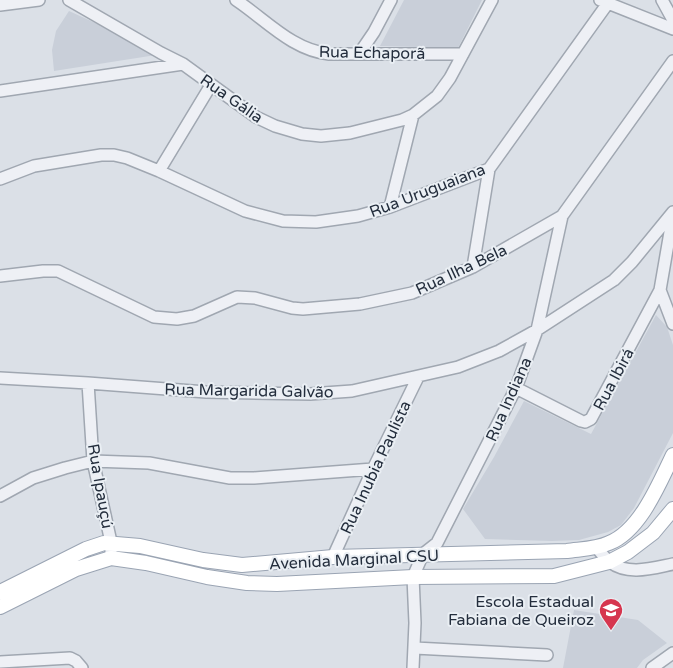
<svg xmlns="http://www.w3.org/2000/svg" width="673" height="668" font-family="'Varela Round',sans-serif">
<rect width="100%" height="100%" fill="#dbe0e7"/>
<!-- built -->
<path fill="#c9cfd9" d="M404,0H482L458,48L380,46Z
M69,11L137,42L156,55L54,71L52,50L56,31Z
M656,315L667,327L673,345V433L634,508L621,525L608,532L579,540L552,541L485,539L463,509L494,457L524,401L591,434Z
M574,610L638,620L667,643L643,660L637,668H563Z"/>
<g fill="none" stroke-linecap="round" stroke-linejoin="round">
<!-- minor casing -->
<g stroke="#a0a7b1" stroke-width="14">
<path id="minor" d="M69,0L161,53L183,64L256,117L275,126L302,134L321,136L350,133L402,120L413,115L437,96L450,78L492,0
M236,0C266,20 292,50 329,54H463
M600,0L673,29
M662,0L673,20
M0,5L39,0
M359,54L374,32L391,0
M0,91L183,64
M159,171L211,85
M0,179L34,166L101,155H114L127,158L159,171L245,211L283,221L316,222L358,216L390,207L489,169L608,3
M390,207L413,115
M673,215L660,290L673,324
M473,267L489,169
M0,276L43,271H58L154,317L177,319L194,316L237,297L255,298L292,308L303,309L360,304L412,293L473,267L562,216L673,61
M0,378L88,383L206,392L310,394L352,391L458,367L499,351L537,330L614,280L632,262L673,212
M88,383L93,461L111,542V558
M516,388L581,421L585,422L591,419L660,290
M0,496L33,478L65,468L93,461L149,463L230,478H254L373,469
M596,547C601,552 605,559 610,562C628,576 653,568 673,564
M333,557L373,469L418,377
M415,648L547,655
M0,662L70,658L76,661L82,668
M413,668L415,623L413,577L423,554L437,543L516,388L537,330L562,216
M652,668L673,653"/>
</g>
<!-- major casing -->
<g stroke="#9aa4b3" stroke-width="16">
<path id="major" d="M0,592L86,549L104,543L140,546L203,560L242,565L333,557L567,551C581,549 596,549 609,543C640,531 659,484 673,455
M0,607L76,569L111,558L146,563L207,577L247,583L277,584L413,577L554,576L609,562L628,552L653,533L673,509"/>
</g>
<!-- minor -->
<use href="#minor" stroke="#eef0f5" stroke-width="11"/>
<!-- major -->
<use href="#major" stroke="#fff" stroke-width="14"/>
</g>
<!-- icons -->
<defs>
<g id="school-pin" transform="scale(1.25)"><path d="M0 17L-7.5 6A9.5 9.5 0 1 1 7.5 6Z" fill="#d6364f" stroke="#eaeff4"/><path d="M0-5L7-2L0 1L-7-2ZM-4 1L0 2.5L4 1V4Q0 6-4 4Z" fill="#fff"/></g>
</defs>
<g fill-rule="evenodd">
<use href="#school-pin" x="611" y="610"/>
</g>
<g text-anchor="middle" stroke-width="4" stroke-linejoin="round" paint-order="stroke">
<!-- street labels -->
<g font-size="16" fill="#242e3d" stroke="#eaeff4">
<text transform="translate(372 52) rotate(1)" y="6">Rua Echaporã</text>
<text transform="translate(232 98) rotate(35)" y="6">Rua Gália</text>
<text transform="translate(427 190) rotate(-21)" y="6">Rua Uruguaiana</text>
<text transform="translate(461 269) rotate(-25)" y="6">Rua Ilha Bela</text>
<text transform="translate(613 379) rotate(-62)" y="6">Rua Ibirá</text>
<text transform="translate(249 390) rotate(1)" y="6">Rua Margarida Galvão</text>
<text transform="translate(508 399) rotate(-66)" y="6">Rua Indiana</text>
<text transform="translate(375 467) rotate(-65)" y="6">Rua Inubia Paulista</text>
<text transform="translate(101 486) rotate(80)" y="6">Rua Ipauçú</text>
<text transform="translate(354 559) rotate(-3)" y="6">Avenida Marginal CSU</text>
</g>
<!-- poi labels -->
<g font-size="16" fill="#242e3d" stroke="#eaeff4" text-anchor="end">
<text x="594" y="607">Escola Estadual<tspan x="594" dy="18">Fabiana de Queiroz</tspan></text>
</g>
</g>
</svg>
